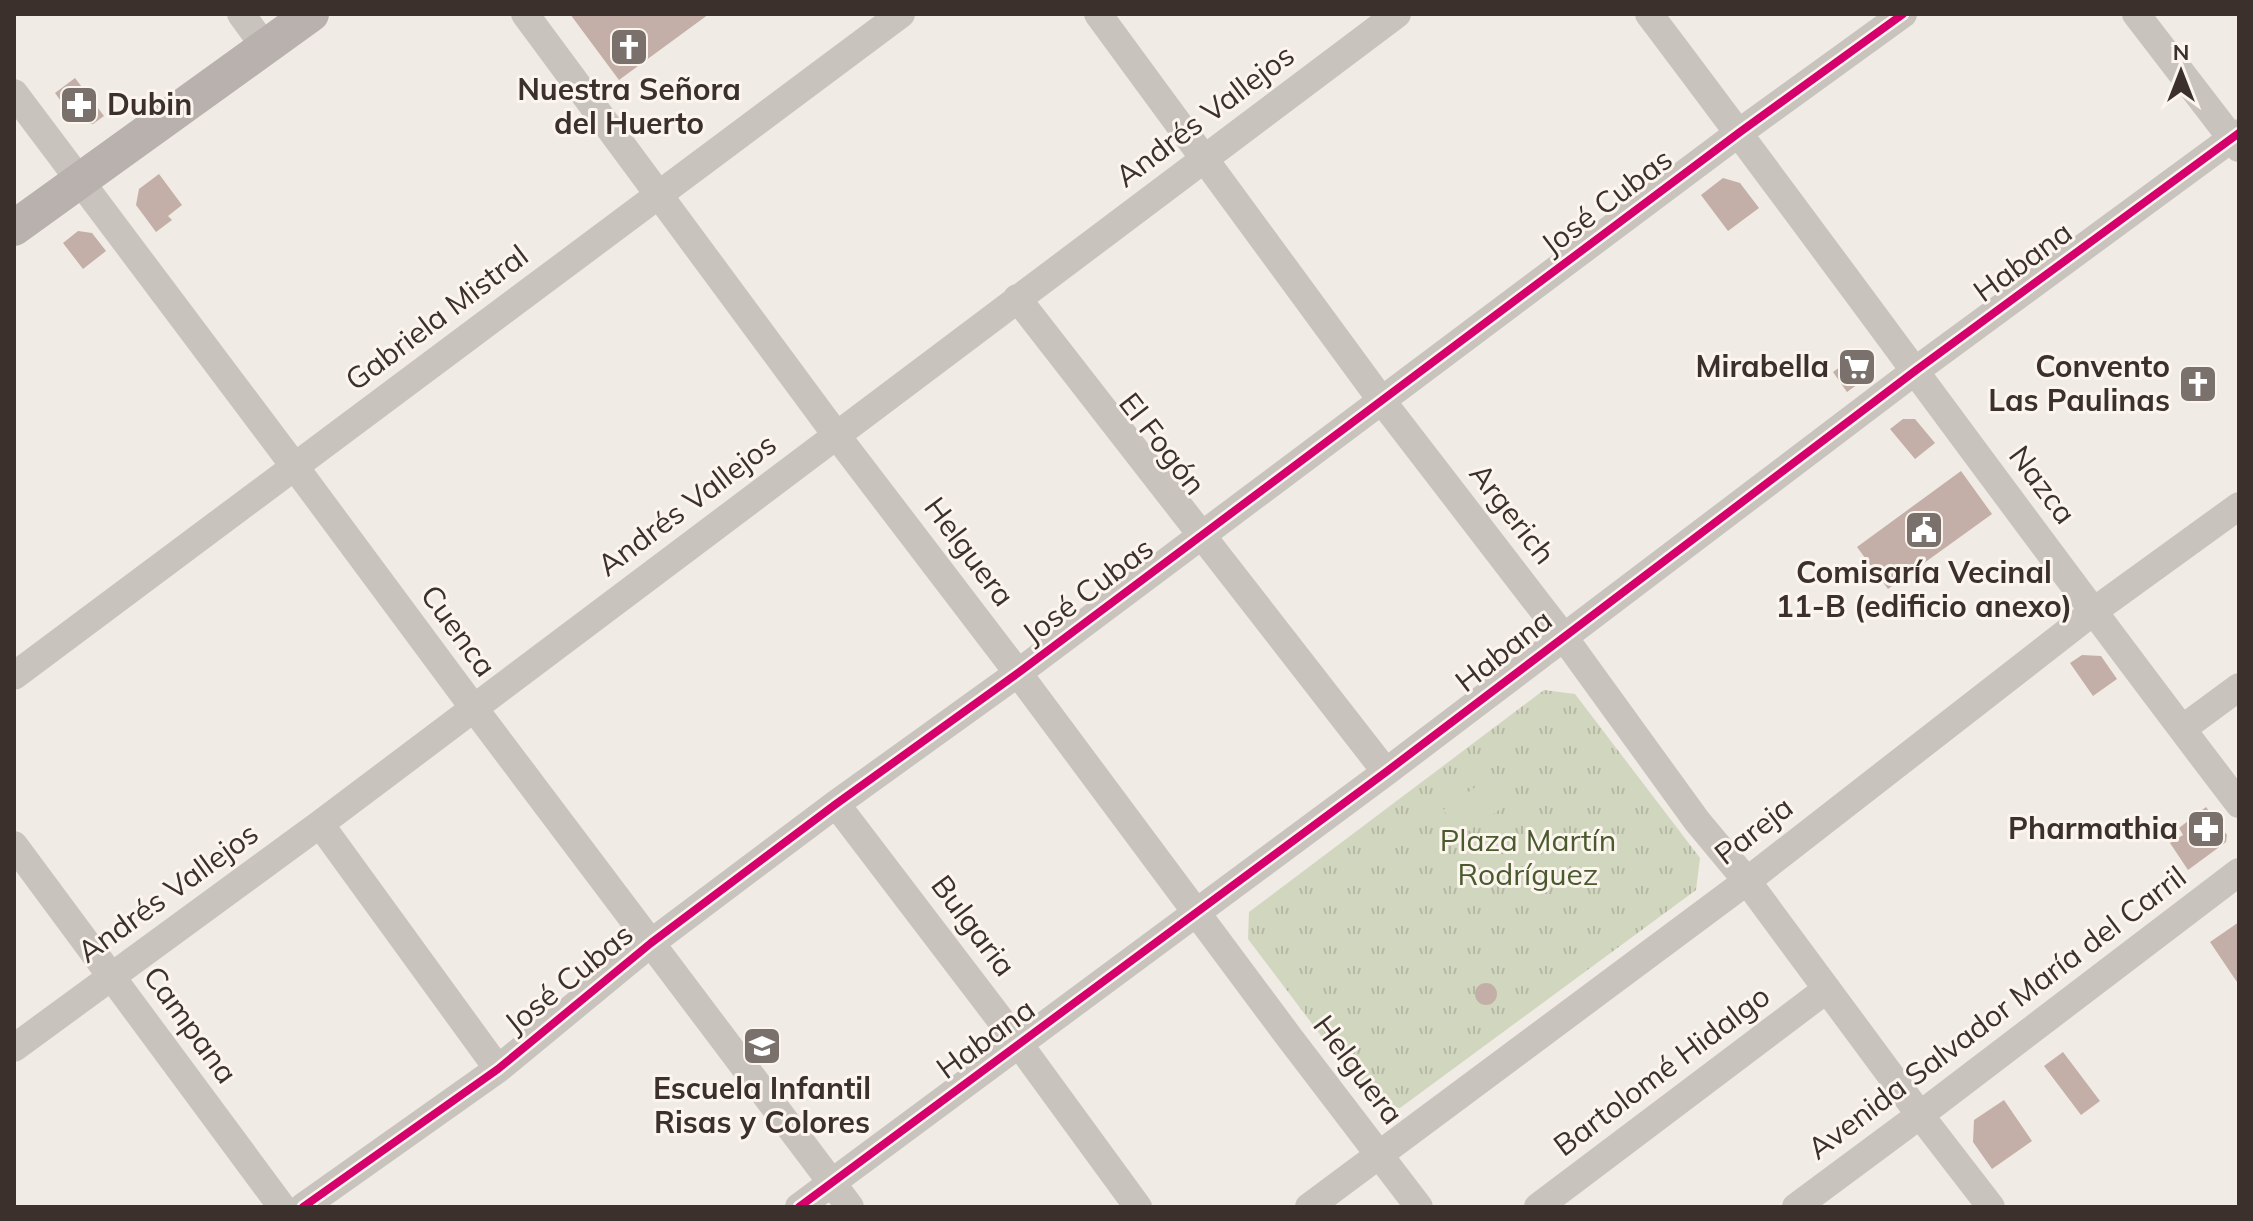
<svg xmlns="http://www.w3.org/2000/svg" width="2253" height="1221" font-family="Mulish,sans-serif">
<defs>
<pattern id="park-tufts" width="24" height="20" patternUnits="userSpaceOnUse" patternTransform="scale(2)"><rect width="24" height="20" fill="#d1d6bf"/><path d="M3 7l-1-3M5 7V3M7 7l1-3M15 17l-1-3M17 17v-4M19 17l1-3" fill="none" stroke="#b4b8a4"/></pattern>
</defs>
<rect width="100%" height="100%" fill="#f0ebe5"/>
<!-- park -->
<path fill="url(#park-tufts)" d="M1544,690L1575,694L1700,858L1696,890L1400,1108L1372,1103L1248,939L1249,912Z"/>
<!-- pitch -->
<path fill="#d1d6bf" d="M1495,773L1513,800L1462,836L1443,810Z"/>
<!-- building -->
<path fill="#c3afa7" d="M570,14H709L619,80Z
M75,78L104,116L93,124L77,123L55,93Z
M159,174L182,205L168,216L172,220L156,232L136,205L139,189Z
M1723,178L1740,183L1759,208L1728,231L1701,195Z
M78,231L92,233L106,251L83,269L63,243Z
M1865,349L1874,361L1872,374L1847,392L1833,372Z
M1903,419H1915L1935,443L1915,459L1890,429Z
M1961,471L1992,514L1888,589L1857,547Z
M2082,655L2101,656L2117,679L2093,696L2070,663Z
M2206,807L2227,835L2226,842L2188,870L2170,843L2183,835L2179,828Z
M2239,922V985L2210,942Z
M1475 994a11 11 0 1 1 22 0a11 11 0 1 1-22 0Z
M2063,1052L2100,1101L2081,1115L2044,1066Z
M2004,1100L2032,1141L1992,1169L1973,1142L1974,1120Z"/>
<g fill="none" stroke-linecap="round" stroke-linejoin="round">
<!-- minor -->
<path stroke="#c9c3be" stroke-width="28" d="M241,14L265,47
M525,14L837,436L1018,673L1289,1037L1419,1207
M1098,14L1382,401L1563,636L1697,821L1747,881L1920,1115L1991,1207
M1649,14C1847,276 2039,543 2239,804
M2136,14L2239,148
M14,93L295,467L473,707L850,1207
M1017,298L1386,772
M14,676L901,14
M2182,729L2239,687
M836,804L1019,1044L1138,1207
M320,824L498,1069
M14,845L282,1207
M14,1048L320,824L1397,14
M303,1207L498,1069L651,943L836,804L1018,673L1740,132L1903,14
M799,1207L1386,772L1915,371L2239,133
M1309,1207L1747,881L2094,611L2239,506
M1538,1207L1827,989
M1796,1207L1920,1115L2239,872"/>
<!-- major -->
<path stroke="#b8b1ad" stroke-width="36" d="M14,228L311,14"/>
<!-- cycleway casing -->
<g stroke="#fbf5ee" stroke-width="13">
<path id="cycleway" d="M303,1207L498,1069L651,943L836,804L1018,673L1740,132L1903,14
M799,1207L1386,772L1915,371L2239,133"/>
</g>
<!-- cycleway -->
<use href="#cycleway" stroke="#d6006c" stroke-width="8"/>
</g>
<!-- icons -->
<defs>
<g id="church-square" transform="scale(2)"><rect x="-9" y="-9" width="18" height="18" rx="4" fill="#7a716c" stroke="#fbf5ee"/><path d="M-1.2-6h2.4v3.5h3.3v2.4h-3.3V6h-2.4V-.1h-3.3v-2.4h3.3Z" fill="#fff"/></g>
<g id="pharmacy-square" transform="scale(2)"><rect x="-9" y="-9" width="18" height="18" rx="4" fill="#7a716c" stroke="#fbf5ee"/><path d="M-2-6h4v4h4v4h-4v4h-4v-4h-4v-4h4Z" fill="#fff"/></g>
<g id="supermarket-square" transform="scale(2)"><rect x="-9" y="-9" width="18" height="18" rx="4" fill="#7a716c" stroke="#fbf5ee"/><path d="M-6-5.5h2.5l.6 2H6L4.5 2H-2.5L-4.4-4H-6ZM-1.5 3.2a1.3 1.3 0 1 0 .1 0ZM3 3.2a1.3 1.3 0 1 0 .1 0Z" fill="#fff"/></g>
<g id="civic-square" transform="scale(2)"><rect x="-9" y="-9" width="18" height="18" rx="4" fill="#7a716c" stroke="#fbf5ee"/><path d="M-.6-6.5H3V-4.5H.6V-3L4-1V1h2V6H-6V1h2V-1L-.6-3ZM-1.2 2.5V6h2.4V2.5Z" fill="#fff"/></g>
<g id="school-square" transform="scale(2)"><rect x="-9" y="-9" width="18" height="18" rx="4" fill="#7a716c" stroke="#fbf5ee"/><path d="M0-5L7-2L0 1L-7-2ZM-4 1L0 2.5L4 1V4Q0 6-4 4Z" fill="#fff"/></g>
</defs>
<g fill-rule="evenodd">
<use href="#church-square" x="629" y="47"/>
<use href="#pharmacy-square" x="79" y="105"/>
<use href="#supermarket-square" x="1857" y="367"/>
<use href="#church-square" x="2198" y="384"/>
<use href="#civic-square" x="1924" y="530"/>
<use href="#pharmacy-square" x="2206" y="829"/>
<use href="#school-square" x="762" y="1046"/>
</g>
<g text-anchor="middle" stroke-width="6" stroke-linejoin="round" paint-order="stroke">
<!-- poi labels -->
<g font-size="30" font-weight="bold" fill="#3b302b" stroke="#fbf5ee">
<text x="629" y="100">Nuestra Señora<tspan x="629" dy="34">del Huerto</tspan></text>
<text x="107" y="115" text-anchor="start">Dubin</text>
<text x="1829" y="377" text-anchor="end">Mirabella</text>
<text x="2170" y="377" text-anchor="end">Convento<tspan x="2170" dy="34">Las Paulinas</tspan></text>
<text x="1924" y="583">Comisaría Vecinal<tspan x="1924" dy="34">11-B (edificio anexo)</tspan></text>
<text x="2178" y="839" text-anchor="end">Pharmathia</text>
<text x="762" y="1099">Escuela Infantil<tspan x="762" dy="34">Risas y Colores</tspan></text>
</g>
<!-- street labels -->
<g font-size="30" fill="#3b302b" stroke="#fbf5ee">
<text transform="translate(1205 116) rotate(-37)" y="10">Andrés Vallejos</text>
<text transform="translate(1607 202) rotate(-37)" y="10">José Cubas</text>
<text transform="translate(2023 262) rotate(-36)" y="10">Habana</text>
<text transform="translate(437 318) rotate(-37)" y="10">Gabriela Mistral</text>
<text transform="translate(1162 444) rotate(52)" y="10">El Fogón</text>
<text transform="translate(2042 485) rotate(53)" y="10">Nazca</text>
<text transform="translate(687 505) rotate(-37)" y="10">Andrés Vallejos</text>
<text transform="translate(1512 514) rotate(52)" y="10">Argerich</text>
<text transform="translate(969 552) rotate(53)" y="10">Helguera</text>
<text transform="translate(1088 591) rotate(-37)" y="10">José Cubas</text>
<text transform="translate(458 631) rotate(54)" y="10">Cuenca</text>
<text transform="translate(1504 651) rotate(-38)" y="10">Habana</text>
<text transform="translate(1754 831) rotate(-38)" y="10">Pareja</text>
<text transform="translate(168 893) rotate(-36)" y="10">Andrés Vallejos</text>
<text transform="translate(973 926) rotate(53)" y="10">Bulgaria</text>
<text transform="translate(569 979) rotate(-39)" y="10">José Cubas</text>
<text transform="translate(1997 1013) rotate(-37)" y="10">Avenida Salvador María del Carril</text>
<text transform="translate(190 1025) rotate(54)" y="10">Campana</text>
<text transform="translate(986 1039) rotate(-36)" y="10">Habana</text>
<text transform="translate(1358 1070) rotate(53)" y="10">Helguera</text>
<text transform="translate(1662 1071) rotate(-37)" y="10">Bartolomé Hidalgo</text>
</g>
<!-- park labels -->
<g font-size="30" fill="#4a5a2e" stroke="#fbf5ee">
<text x="1528" y="851">Plaza Martín<tspan x="1528" dy="34">Rodríguez</tspan></text>
</g>
</g>
<!-- border -->
<rect width="2253" height="1221" fill="none" stroke="#3b302b" stroke-width="32"/>
<!-- north arrow -->
<g transform="translate(2181 72)" stroke="#fbf5ee" stroke-width="6" paint-order="stroke">
<path d="M0-6L14 30L0 20L-14 30Z" fill="#3b302b"/>
<text y="-12" font-size="22" font-weight="bold" text-anchor="middle" fill="#3b302b">N</text>
</g>
</svg>
